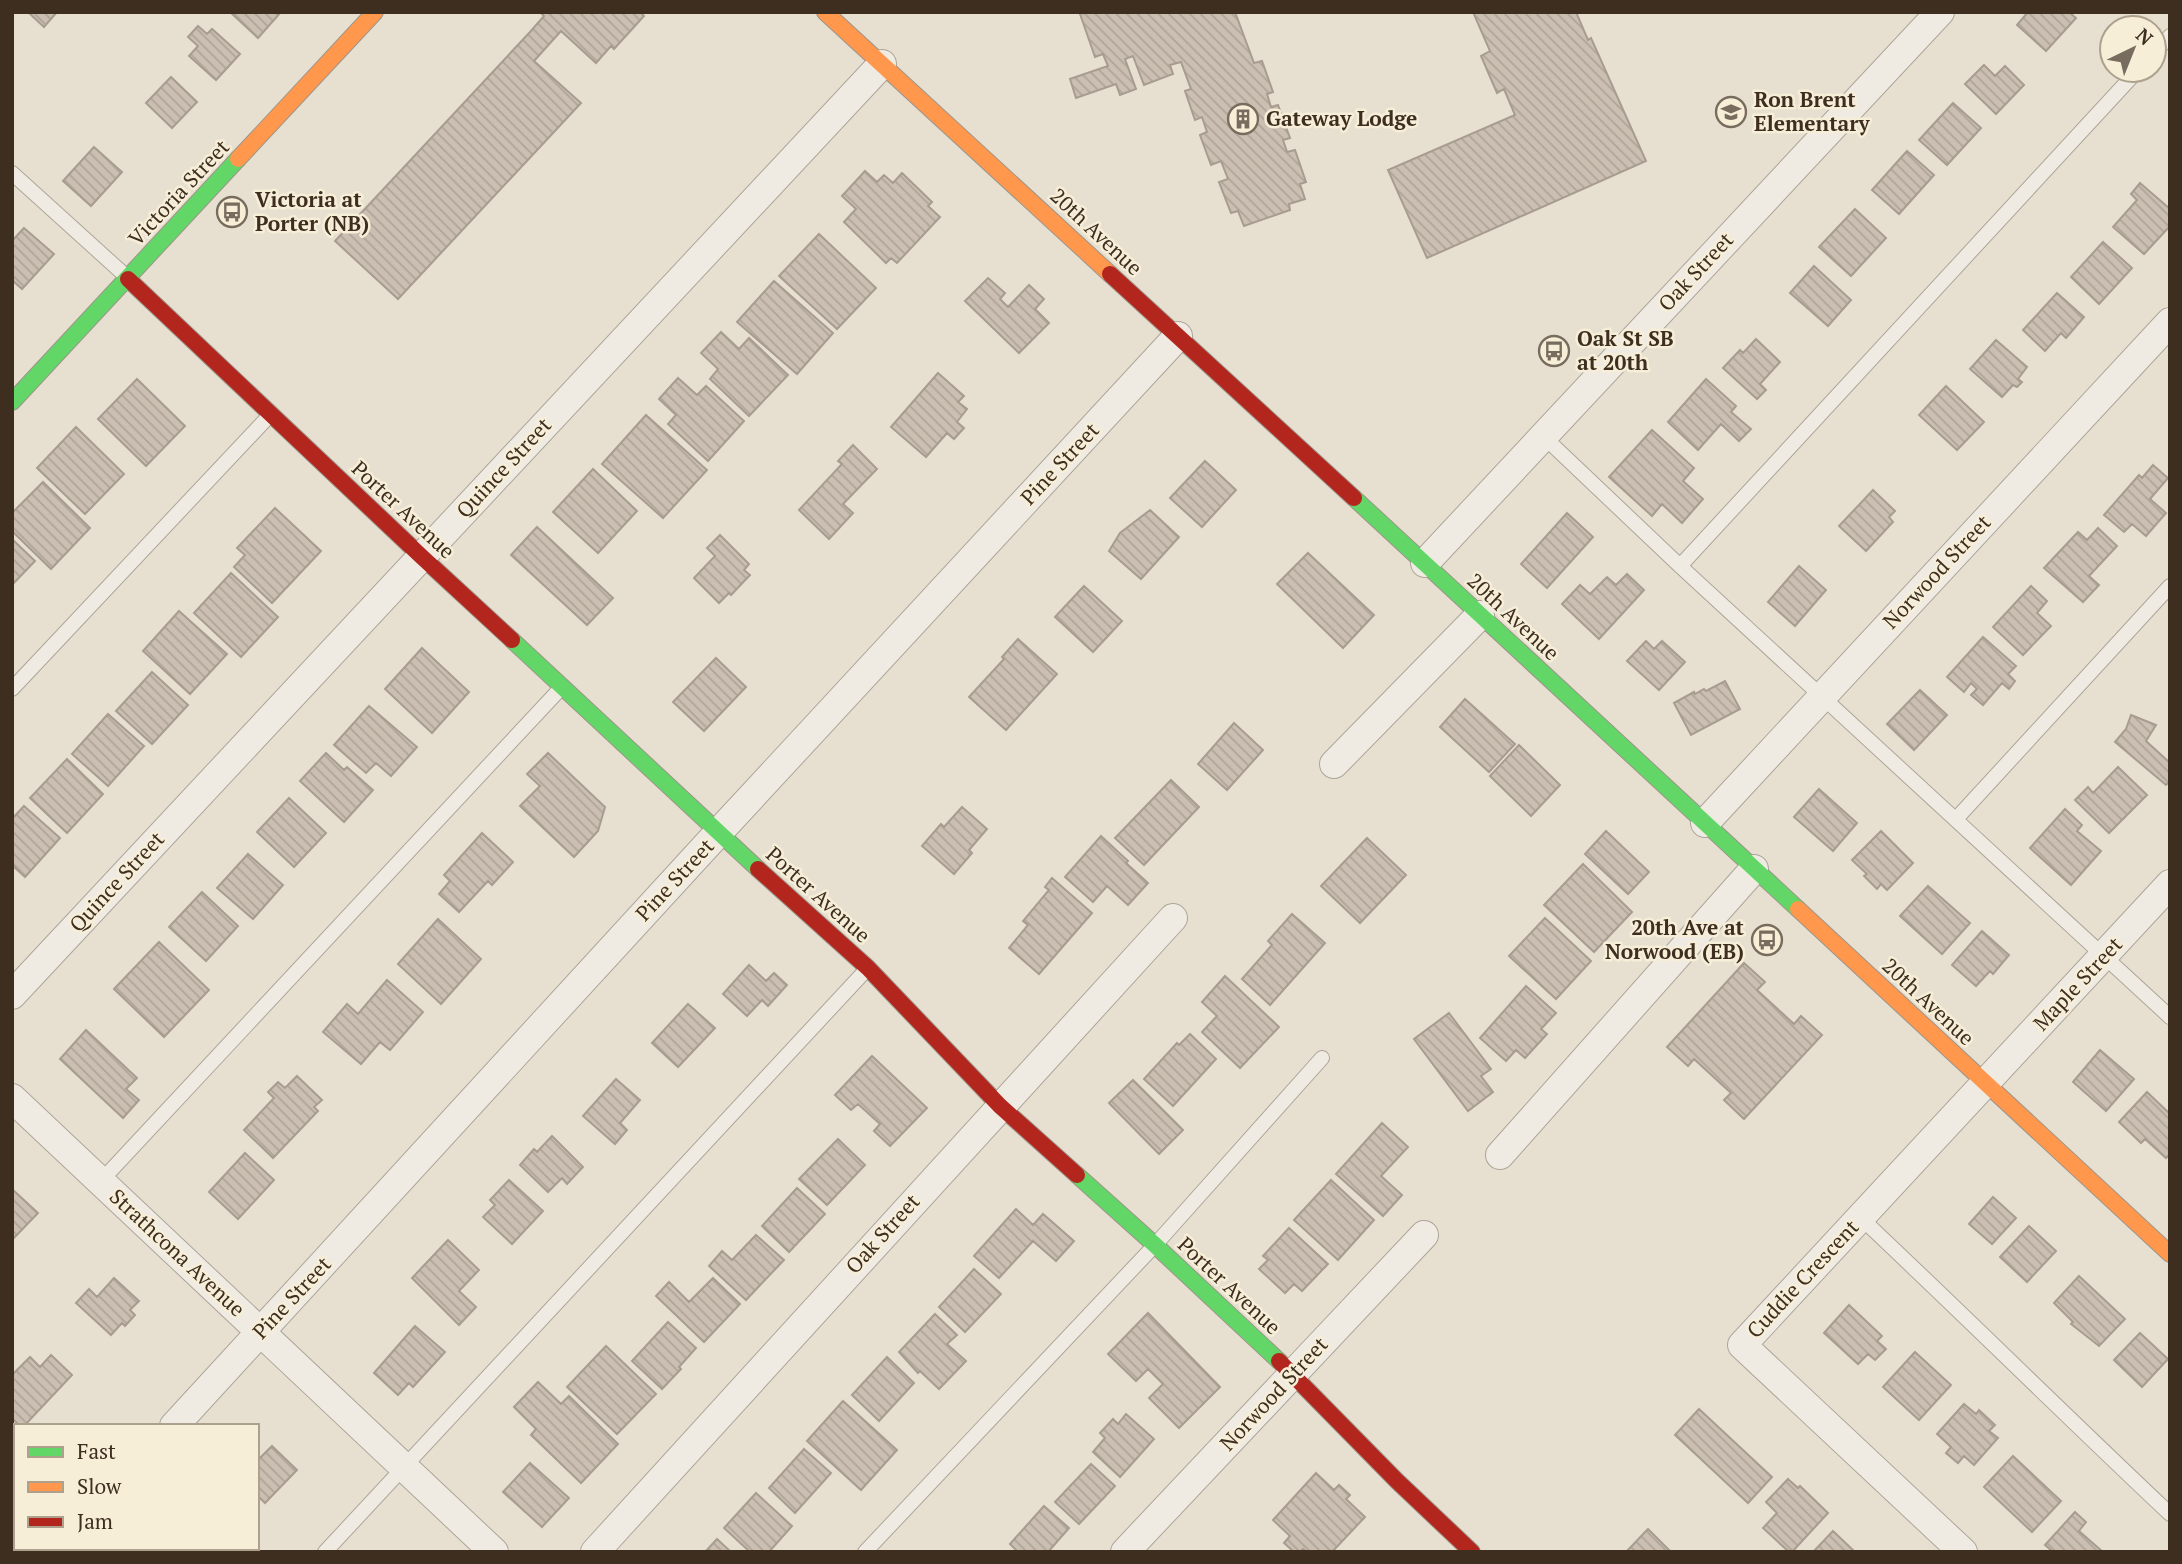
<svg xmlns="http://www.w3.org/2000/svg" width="2182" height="1564" font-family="'PT Serif',serif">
<defs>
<pattern id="building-back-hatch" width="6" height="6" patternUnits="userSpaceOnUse" patternTransform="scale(1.75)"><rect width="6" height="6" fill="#cbbfb2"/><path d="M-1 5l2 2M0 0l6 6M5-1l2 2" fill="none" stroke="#afa499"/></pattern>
</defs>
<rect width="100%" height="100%" fill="#e7e0d1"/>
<!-- building -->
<path fill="url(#building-back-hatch)" stroke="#a89c90" stroke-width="2" d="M28,12H57L44,27Z
M230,12H281L258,38Z
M540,12H640L644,16L614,49L611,46L596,63L561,31L534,61L581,103L398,299L335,241L530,32L544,16Z
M1086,12H1235L1254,63L1262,61L1273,92L1267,94L1271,107L1278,105L1290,138L1283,140L1287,152L1295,150L1306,182L1300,184L1305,199L1289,204L1290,210L1244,226L1238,211L1231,213L1219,182L1228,179L1221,161L1211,165L1200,135L1207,132L1202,117L1195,120L1185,91L1191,89L1181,62L1170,65L1173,74L1144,85L1133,56L1125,59L1136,89L1120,95L1116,84L1076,98L1070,79L1108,66L1103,54L1095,57L1080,14Z
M1473,12H1576L1588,40L1591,38L1646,161L1427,258L1388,170L1515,115L1504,89L1497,93L1481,56L1490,51Z
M2028,12H2069L2076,18L2046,51L2017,25Z
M198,26L207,34L212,29L240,54L216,80L189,56L198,46L188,37Z
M1984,65L1995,76L2005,66L2024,85L1996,114L1965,84Z
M171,77L197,102L172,128L146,103Z
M1953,103L1981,128L1947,165L1919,140Z
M94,147L122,172L91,206L63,181Z
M1907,151L1934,175L1899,214L1872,190Z
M865,171L877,182L884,175L893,183L902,173L932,202L928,206L940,217L897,263L891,258L886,263L844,222L856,209L842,196Z
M2140,183L2170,209V226L2144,254L2113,227L2137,200L2131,194Z
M1855,209L1886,238L1851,276L1819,247Z
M24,228L54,254L22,289L12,280V241Z
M819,234L876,288L837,329L779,276Z
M2103,242L2132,268L2099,304L2071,277Z
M1814,266L1851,300L1828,326L1790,293Z
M988,278L1005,293L1000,299L1008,307L1029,285L1044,299L1035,309L1049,323L1019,353L965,301Z
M774,281L833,333L797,374L737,322Z
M2057,293L2084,317L2066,338L2061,333L2045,351L2023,330Z
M721,332L739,349L749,338L788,375L749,416L710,379L718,369L701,353Z
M1756,339L1780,362L1760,384L1766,390L1757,399L1723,368L1740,350L1743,353Z
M1996,340L2027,367L2018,379L2022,382L2017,387L2013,385L2002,397L1970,369Z
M938,373L964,396L958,402L967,409L957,422L964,428L954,439L947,433L926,457L891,427Z
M678,378L697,395L706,386L744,421L708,461L668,424L676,415L659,399Z
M137,379L185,426L146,466L98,419Z
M1706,379L1736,406L1731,412L1751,429L1739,441L1721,424L1698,450L1668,422Z
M1946,386L1984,422L1957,450L1919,415Z
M646,415L707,470L663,518L602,464Z
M76,427L124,474L85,514L37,468Z
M1652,430L1694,468L1683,481L1703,499L1682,523L1662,504L1652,516L1609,477Z
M853,445L877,469L843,504L853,513L829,539L799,510L842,464L838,461Z
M1205,461L1236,490L1202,527L1170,498Z
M2153,465L2168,478L2150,499L2166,513L2146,536L2132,524L2124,532L2104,515L2139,475L2142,478Z
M593,469L637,511L598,553L553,512Z
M43,482L90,528L51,569L12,531V513Z
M1873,490L1895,511L1889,517L1893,522L1866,551L1839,526Z
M275,508L321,551L272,603L234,567L245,555L237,548Z
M1150,510L1179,537L1141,579L1109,551L1120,533Z
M1567,513L1593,537L1547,588L1521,564Z
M537,527L613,598L587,625L511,555Z
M2098,528L2117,546L2089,576L2099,585L2083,602L2044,568L2078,532L2087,540Z
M720,535L749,564L744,570L750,575L731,595L729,593L719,603L694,578L715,556L707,548Z
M12,539L35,561L12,585Z
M1308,553L1374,615L1343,648L1277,584Z
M1799,566L1826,590L1795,626L1768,602Z
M231,573L278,617L241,657L194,613Z
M1627,574L1644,590L1599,639L1562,604L1580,585L1590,594L1607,577L1616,585Z
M1084,586L1122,621L1093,652L1055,617Z
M2031,586L2047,601L2037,613L2051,626L2023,655L1993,627Z
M179,611L227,654L190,694L143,651Z
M1983,637L2016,666L2008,674L2015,681L2009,689L2002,683L1983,705L1971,695L1977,689L1971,683L1964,692L1947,677Z
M1018,639L1057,674L1006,730L969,697L1004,659L1002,657Z
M1646,641L1654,649L1662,641L1685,662L1659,690L1627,661Z
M422,648L469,692L432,733L385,689Z
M716,658L746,687L704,731L673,702Z
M152,672L188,705L152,744L116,711Z
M1725,681L1740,709L1691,735L1674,703L1694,692L1695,694L1704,689L1706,691Z
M1920,690L1947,715L1914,750L1887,724Z
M1465,699L1515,744L1489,772L1440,727Z
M369,706L417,747L391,776L376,763L366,773L334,745Z
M108,714L144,746L108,786L72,754Z
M2131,715L2156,725L2146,741L2170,763V781L2166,785L2115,742L2126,729Z
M1234,723L1263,750L1227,790L1198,764Z
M1519,745L1560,785L1531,816L1490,776Z
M326,753L344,770L347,767L373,790L344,822L300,781Z
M548,753L605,807L598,831L574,857L520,806L540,786L527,774Z
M67,759L103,794L67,833L30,798Z
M2118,767L2147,795L2109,833L2075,800L2088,787L2093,793Z
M1171,780L1199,807L1144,865L1115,838Z
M1819,789L1857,823L1833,851L1794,817Z
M289,798L326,833L294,867L257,832Z
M24,806L60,838L25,877L12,865V819Z
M962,807L987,829L969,850L972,853L954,874L922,846L941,824L944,827Z
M2065,809L2082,825L2077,831L2101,851L2071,885L2030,848Z
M1606,831L1649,872L1628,894L1585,854Z
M1881,831L1913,863L1887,890L1881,884L1877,889L1864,876L1867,874L1852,860Z
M482,833L513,862L492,885L488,881L459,912L439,894L450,881L444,875Z
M1101,836L1128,861L1126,863L1148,883L1128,905L1107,886L1093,902L1065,877Z
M1367,838L1406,875L1360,923L1321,886Z
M248,854L283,885L253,919L217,888Z
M1583,864L1632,912L1594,952L1544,905Z
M1052,878L1092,913L1039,974L1009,948L1028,925L1023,921L1049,890L1045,887Z
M1928,886L1970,923L1942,954L1900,916Z
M202,892L238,926L206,961L169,927Z
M1292,914L1325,943L1270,1005L1242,979L1272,945L1268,941Z
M1545,918L1591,961L1556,999L1509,956Z
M438,919L481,959L441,1004L398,964Z
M1982,931L2009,955L1993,974L1990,971L1976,986L1952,965Z
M159,942L209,990L164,1037L114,989Z
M1744,963L1765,982L1757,990L1794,1024L1801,1016L1822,1035L1744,1119L1724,1100L1731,1093L1694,1059L1688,1066L1667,1047Z
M749,965L766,981L774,973L787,985L768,1006L762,1000L747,1016L723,994Z
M1225,976L1279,1027L1240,1068L1202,1032L1217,1016L1202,1002Z
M387,980L423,1012L390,1050L380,1042L361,1064L323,1032L347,1004L358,1014Z
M1526,986L1556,1013L1541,1029L1547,1034L1525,1058L1516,1050L1506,1061L1480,1038Z
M688,1004L715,1028L678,1067L652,1043Z
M1449,1013L1491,1069L1481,1076L1493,1092L1468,1111L1414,1039Z
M86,1030L137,1078L126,1089L139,1100L123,1118L60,1059Z
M1190,1034L1216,1059L1173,1106L1144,1079L1177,1043L1179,1045Z
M2100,1050L2134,1079L2106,1111L2073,1082Z
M872,1056L927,1108L890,1146L874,1131L880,1124L858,1104L851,1110L835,1095Z
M297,1076L322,1100L314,1107L318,1111L273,1158L244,1130L274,1098L268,1092L278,1082L285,1088Z
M616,1079L640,1100L620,1123L627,1130L615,1144L583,1116Z
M1133,1080L1183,1130L1159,1154L1109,1103Z
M2147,1092L2170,1114V1154L2166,1158L2145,1139L2141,1143L2119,1122Z
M1382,1123L1408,1147L1381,1176L1402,1195L1383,1216L1336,1174Z
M552,1136L583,1167L567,1184L562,1178L548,1192L520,1165L534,1149L537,1152Z
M838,1139L865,1165L827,1205L799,1179Z
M245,1153L274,1180L238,1219L209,1192Z
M509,1180L543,1211L512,1244L483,1217L495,1205L490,1200Z
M1331,1180L1374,1220L1338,1260L1294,1220Z
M797,1188L825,1214L789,1252L762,1226Z
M12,1189L38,1213L12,1240Z
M1993,1197L2016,1218L1992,1244L1969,1224Z
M1016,1209L1033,1225L1043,1214L1074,1241L1056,1261L1033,1241L999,1278L974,1256Z
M2029,1226L2056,1251L2027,1282L2000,1257Z
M1289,1228L1328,1264L1302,1291L1294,1284L1285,1293L1259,1269L1268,1260L1263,1256Z
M756,1235L784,1260L746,1300L709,1266L722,1251L732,1260Z
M448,1240L479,1270L459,1291L476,1307L459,1325L412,1278Z
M974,1269L1001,1294L965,1332L939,1307Z
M2079,1276L2125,1319L2099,1346L2071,1324L2073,1322L2054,1303Z
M114,1278L139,1301L130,1310L135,1315L125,1326L122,1323L111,1335L76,1303L89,1289L97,1297Z
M713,1278L740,1304L704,1342L656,1296L669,1282L689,1302Z
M1849,1305L1882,1336L1877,1341L1886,1349L1875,1360L1868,1354L1858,1364L1824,1333Z
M1148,1313L1220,1387L1179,1428L1149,1398L1163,1384L1148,1369L1136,1381L1108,1354Z
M935,1314L957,1335L947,1344L966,1361L939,1389L920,1371L918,1373L899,1352Z
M668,1322L696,1348L679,1367L681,1369L662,1389L632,1361Z
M415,1326L445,1352L413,1387L409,1383L398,1395L374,1373Z
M2140,1333L2168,1359L2142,1387L2114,1360Z
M606,1346L656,1394L617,1434L567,1387Z
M1915,1352L1951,1385L1919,1420L1883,1387Z
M51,1355L72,1375L24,1426H20L12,1418V1375L30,1357L40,1367Z
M887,1357L914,1383L879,1421L852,1395Z
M538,1382L561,1404L569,1396L618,1444L581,1483L531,1435L536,1429L514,1407Z
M843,1401L897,1450L861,1490L807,1441Z
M1964,1404L1976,1414L1979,1410L1995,1425L1989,1431L1998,1438L1974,1465L1964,1456L1958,1463L1946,1453L1951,1447L1937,1434Z
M1699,1409L1772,1477L1748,1503L1675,1435Z
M1126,1414L1154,1439L1120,1477L1093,1452L1105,1438L1100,1433L1113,1419L1118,1424Z
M272,1446L297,1470L265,1503L257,1495V1461Z
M804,1449L831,1473L795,1513L769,1488Z
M2013,1456L2061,1501L2032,1532L1984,1487Z
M530,1463L569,1498L542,1527L503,1492Z
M1091,1464L1115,1486L1079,1524L1055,1502Z
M1316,1473L1334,1490L1339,1485L1350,1495L1346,1499L1365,1517L1332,1552H1307L1303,1549L1300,1552H1294L1284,1543L1290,1536L1273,1520Z
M1788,1479L1798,1488L1800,1486L1828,1513L1792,1552H1789L1763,1528L1777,1513L1766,1502Z
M756,1493L792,1526L769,1552H750L724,1528Z
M1044,1506L1069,1528L1048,1552H1018L1010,1544Z
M2075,1512L2086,1522L2079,1531L2103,1552H2053L2045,1545Z
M1648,1529L1671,1552H1626Z
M1833,1531L1855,1552H1813Z
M717,1539L731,1552H705Z"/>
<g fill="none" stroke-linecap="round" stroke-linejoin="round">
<!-- lane casing -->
<g stroke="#ada599" stroke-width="16">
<path id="lane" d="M2154,53L2170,36
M12,173L128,278
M1543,436L1680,566L2170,1017
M1680,566L2138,70
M12,689L270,415
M1956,819L2170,586
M101,1181L561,688
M1861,1218C1965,1316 2066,1416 2170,1514
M325,1552L867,969
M865,1552L1155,1245L1322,1058"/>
</g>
<!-- street casing -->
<g stroke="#ada599" stroke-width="30">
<path id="street" d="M1425,563L1940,12
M1334,764L1480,615
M1705,823L2170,322
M12,995L882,64
M12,1098L494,1552
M1500,1155L1754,869
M174,1426L718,833L1178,336
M58,1552L61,1548
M595,1552L1173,918
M1125,1552L1424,1235
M1963,1552L1742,1345L2170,884"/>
</g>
<!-- fast casing -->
<g stroke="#9c958a" stroke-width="18">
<path id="fast" d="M12,402L238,159
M1354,498L1798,909
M512,640L758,869
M1077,1175L1155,1245L1279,1361"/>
</g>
<!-- slow casing -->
<g stroke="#9c958a" stroke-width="18">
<path id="slow" d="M825,12L1110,274
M238,159L375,12
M1798,909L2170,1254"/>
</g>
<!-- jam casing -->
<g stroke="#9c958a" stroke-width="18">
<path id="jam" d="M1110,274L1354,498
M128,279L422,557L512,640
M758,869L868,968L1000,1106L1077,1175
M1279,1361L1397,1481L1472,1552"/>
</g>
<!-- lane -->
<use href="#lane" stroke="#efebe3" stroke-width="14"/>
<!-- street -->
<use href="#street" stroke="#efebe3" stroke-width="28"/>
<!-- fast -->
<use href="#fast" stroke="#63d668" stroke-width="16"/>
<!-- slow -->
<use href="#slow" stroke="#ff974d" stroke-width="16"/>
<!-- jam -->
<use href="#jam" stroke="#b3261e" stroke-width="16"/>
</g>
<!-- icons -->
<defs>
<g id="school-ring" transform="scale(1.575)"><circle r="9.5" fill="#f7eed8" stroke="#786c5e" stroke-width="1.5"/><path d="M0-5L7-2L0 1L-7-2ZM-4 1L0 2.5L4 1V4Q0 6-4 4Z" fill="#786c5e"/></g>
<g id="building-ring" transform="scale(1.575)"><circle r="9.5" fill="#f7eed8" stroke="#786c5e" stroke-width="1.5"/><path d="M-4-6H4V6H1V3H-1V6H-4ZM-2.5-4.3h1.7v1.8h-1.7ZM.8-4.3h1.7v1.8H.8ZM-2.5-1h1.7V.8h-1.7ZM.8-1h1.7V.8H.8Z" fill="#786c5e"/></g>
<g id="bus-ring" transform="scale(1.575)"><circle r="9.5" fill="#f7eed8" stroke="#786c5e" stroke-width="1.5"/><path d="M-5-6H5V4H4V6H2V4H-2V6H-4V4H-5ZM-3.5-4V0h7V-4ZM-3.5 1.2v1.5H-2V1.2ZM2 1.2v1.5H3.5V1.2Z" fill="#786c5e"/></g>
</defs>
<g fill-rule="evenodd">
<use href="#school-ring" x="1731" y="112"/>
<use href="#building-ring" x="1243" y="119"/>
<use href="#bus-ring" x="232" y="212"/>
<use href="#bus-ring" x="1554" y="351"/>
<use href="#bus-ring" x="1767" y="940"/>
</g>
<g text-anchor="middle" stroke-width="5" stroke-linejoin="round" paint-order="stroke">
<!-- poi labels -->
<g font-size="21" font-weight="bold" fill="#3d2e20" stroke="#f7eed8" text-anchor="start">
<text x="1754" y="107">Ron Brent<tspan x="1754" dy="24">Elementary</tspan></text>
<text x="1266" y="126">Gateway Lodge</text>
<text x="255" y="207">Victoria at<tspan x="255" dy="24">Porter (NB)</tspan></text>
<text x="1577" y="346">Oak St SB<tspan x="1577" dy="24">at 20th</tspan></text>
<text x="1744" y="935" text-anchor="end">20th Ave at<tspan x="1744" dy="24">Norwood (EB)</tspan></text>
</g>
<!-- street labels -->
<g font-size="21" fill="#3d2e20" stroke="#f7eed8">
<text transform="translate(179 193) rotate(-47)" y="7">Victoria Street</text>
<text transform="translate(1096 232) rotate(43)" y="7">20th Avenue</text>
<text transform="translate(1696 272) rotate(-47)" y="7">Oak Street</text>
<text transform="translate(1060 464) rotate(-47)" y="7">Pine Street</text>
<text transform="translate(504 468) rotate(-47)" y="7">Quince Street</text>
<text transform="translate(403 510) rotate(43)" y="7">Porter Avenue</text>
<text transform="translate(1937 572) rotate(-47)" y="7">Norwood Street</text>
<text transform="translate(1513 617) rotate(43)" y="7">20th Avenue</text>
<text transform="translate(675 880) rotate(-47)" y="7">Pine Street</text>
<text transform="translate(117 882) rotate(-47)" y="7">Quince Street</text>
<text transform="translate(818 895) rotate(42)" y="7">Porter Avenue</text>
<text transform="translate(2078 984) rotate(-47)" y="7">Maple Street</text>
<text transform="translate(1928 1002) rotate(43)" y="7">20th Avenue</text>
<text transform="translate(883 1234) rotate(-48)" y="7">Oak Street</text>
<text transform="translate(177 1253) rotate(43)" y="7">Strathcona Avenue</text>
<text transform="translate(1803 1279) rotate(-47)" y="7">Cuddie Crescent</text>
<text transform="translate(1229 1286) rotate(43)" y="7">Porter Avenue</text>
<text transform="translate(292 1298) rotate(-47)" y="7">Pine Street</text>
<text transform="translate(1274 1394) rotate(-47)" y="7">Norwood Street</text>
</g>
</g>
<!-- border -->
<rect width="2182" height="1564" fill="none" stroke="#3d2e20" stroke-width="28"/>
<!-- legend -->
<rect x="14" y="1424" width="245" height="126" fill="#f7eed8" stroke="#ada18e" stroke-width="2"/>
<rect x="28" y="1447" width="35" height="10" fill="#63d668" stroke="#ada18e" stroke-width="2"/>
<text x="77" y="1459" font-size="21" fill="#3d2e20">Fast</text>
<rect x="28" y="1482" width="35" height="10" fill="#ff974d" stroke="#ada18e" stroke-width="2"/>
<text x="77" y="1494" font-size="21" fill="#3d2e20">Slow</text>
<rect x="28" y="1517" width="35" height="10" fill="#b3261e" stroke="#ada18e" stroke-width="2"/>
<text x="77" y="1529" font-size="21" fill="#3d2e20">Jam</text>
<!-- north arrow -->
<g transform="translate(2133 49) rotate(43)"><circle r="33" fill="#f7eed8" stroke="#ada18e" stroke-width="2"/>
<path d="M0-5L12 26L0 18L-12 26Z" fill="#786c5e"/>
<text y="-10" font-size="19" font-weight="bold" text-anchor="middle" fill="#3d2e20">N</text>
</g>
</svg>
